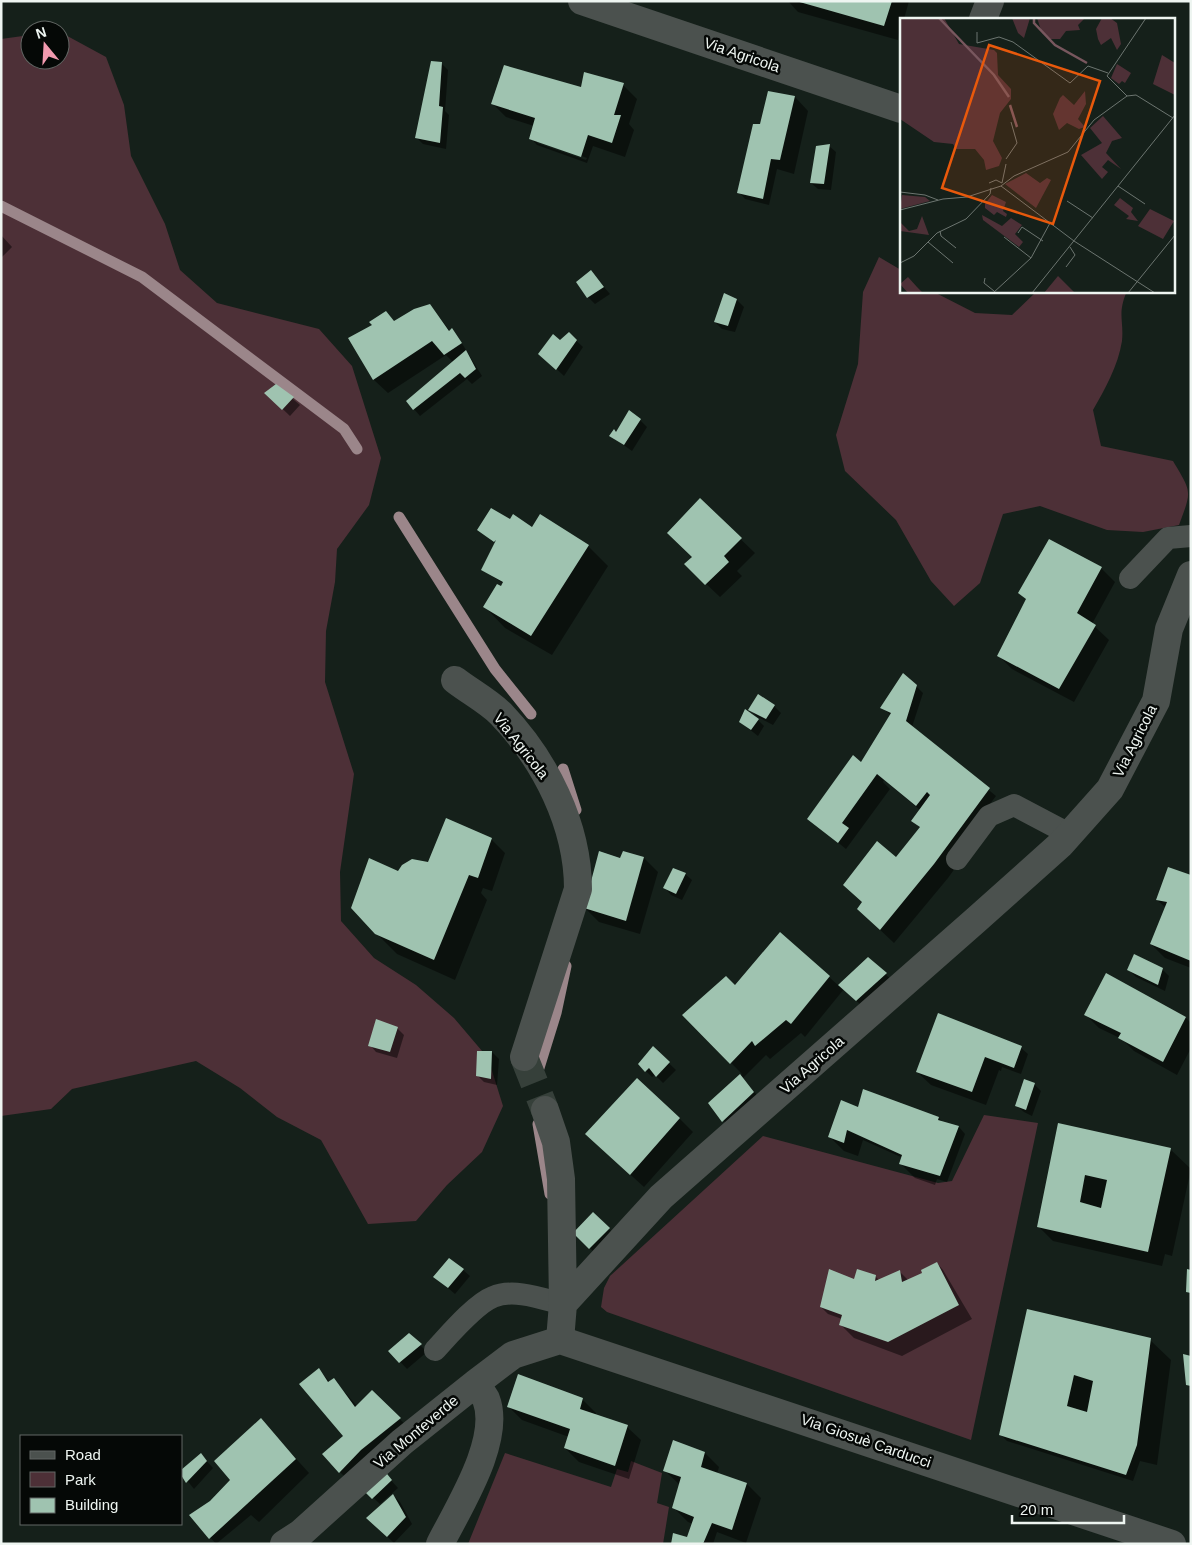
<svg xmlns="http://www.w3.org/2000/svg" width="1192" height="1545" font-family="Helvetica,sans-serif">
<rect width="100%" height="100%" fill="#15201a"/>
<!-- green -->
<path fill="#4d3037" d="M60,32L106,57L124,105L131,156L165,224L180,270L217,303L319,329L352,366L381,458L369,505L337,549L335,582L326,631L325,682L354,774L340,872L341,921L374,958L416,985L454,1018L488,1058L503,1106L482,1152L447,1185L416,1221L368,1224L321,1140L277,1117L240,1088L196,1061L72,1089L51,1109L1,1116V39L30,35V60H60Z
M879,257L901,270V291H932L975,313L1012,315L1037,291H1127C1117,314 1124,320 1122,341C1118,366 1105,389 1093,410L1101,446L1173,461C1192,493 1192,490 1179,525L1143,532L1107,530L1040,506L1003,514L980,583L954,606L931,581L896,520L845,471L836,435L858,364L863,292Z
M984,1115L1038,1123L971,1440L607,1312L601,1307L604,1288L610,1276L763,1136L938,1183L952,1181Z
M505,1453L611,1487L617,1469L628,1472L631,1461L662,1473L657,1503L669,1507L663,1544H468Z"/>
<!-- shadow -->
<path fill="#0007" fill-rule="evenodd" d="M788,1H909L904,19H901L898,40L798,12Z
M441,63L448,70L445,111L449,115L446,149L423,144L416,137Z
M623,85L637,99L629,124L634,130L625,157L593,146L587,163L537,145L531,138L534,126L506,117L492,103ZM537,140L587,158L586,160L537,143Z
M795,97L808,111L794,174L777,169L769,205L745,199L739,192L760,125Z
M829,146L836,152L831,190L818,189L811,183Z
M1,235L12,247L1,258Z
M591,272L610,294L595,304L588,297Z
M725,295L737,300L744,307L735,332L722,329L715,322Z
M430,305L450,331L452,330L458,337L482,376L472,384L467,379L420,416L414,409L453,362L446,355L388,393L374,380L350,339L374,325L386,313L395,322Z
M569,334L583,347L564,376L547,360L560,342Z
M276,385L300,405L290,416L266,393Z
M640,420L647,427L632,451L611,436Z
M700,500L755,553L737,571L742,576L720,597L685,564L693,557Z
M509,520L588,546L608,566L552,655L505,628L485,607L504,584L483,570L496,544L478,529Z
M1050,541L1101,568L1115,582L1092,624L1109,640L1074,702L1012,669L998,655L1027,600L1020,593Z
M916,686L923,693L912,727L996,796L974,825L981,832L948,878L894,943L858,909L921,828L913,821L920,810L884,780L883,782L890,789L846,849L809,819L866,767L891,715L881,707Z
M774,706L781,713L773,725L756,716L750,709Z
M758,720L764,726L758,736L740,722Z
M491,839L505,853L492,891L483,888L481,893L487,900L455,980L397,954L376,933L399,872L433,866Z
M623,853L644,858L658,872L640,934L599,922L585,908L621,860Z
M685,874L692,880L682,900L671,895L665,888Z
M1191,877V968L1165,958L1151,944L1166,908L1157,900Z
M868,959L893,981L863,1007L844,989L805,1037L801,1033L770,1059L766,1055L743,1078L760,1099L730,1128L709,1103L742,1074L684,1015L735,987L829,977L839,986Z
M1162,969L1169,976L1165,991L1136,977L1129,970Z
M1085,1014L1186,1018L1191,1023V1048L1177,1075L1134,1051L1122,1039L1099,1028Z
M939,1015L1021,1048L1028,1054L1021,1074L1002,1067L1001,1071L999,1070L986,1105L931,1085L917,1072Z
M397,1028L404,1035L397,1058L376,1052L370,1045Z
M653,1048L676,1070L663,1083L655,1075L652,1077L639,1064Z
M492,1052L499,1059L497,1085L484,1082L477,1075Z
M1034,1084L1041,1091L1032,1116L1024,1112L1017,1106Z
M858,1108L939,1118L943,1123L959,1127L965,1134L947,1182L937,1179L935,1185L915,1178L901,1164L903,1158L863,1140L858,1156L844,1151L830,1137Z
M679,1118L693,1132L644,1187L601,1148Z
M1059,1125L1170,1149L1191,1169L1172,1256L1165,1254L1162,1266L1053,1241L1039,1227Z
M593,1213L616,1236L597,1255L575,1233Z
M937,1263L943,1270L972,1319L902,1356L854,1338L840,1324L842,1319L828,1314L821,1307L854,1280L875,1276L880,1281L900,1272L908,1280L924,1273Z
M463,1270L470,1276L455,1294L435,1277Z
M1028,1311L1150,1340L1171,1360L1157,1465L1140,1461L1133,1481L1007,1441L1000,1434Z
M409,1334L427,1352L407,1369L390,1351Z
M319,1370L330,1382L333,1379L357,1406L372,1392L414,1433L354,1486L323,1455L344,1436Z
M582,1399L596,1413L595,1415L627,1427L641,1440L629,1479L579,1462L565,1448L569,1437L522,1420L508,1406Z
M261,1420L309,1473L259,1522L251,1515L216,1544L191,1515L211,1502L231,1480Z
M674,1442L705,1453L719,1467L717,1474L747,1484L761,1498L746,1543L717,1532L713,1544H672L687,1539L693,1524L688,1522L674,1508L680,1485L664,1470Z
M201,1455L213,1468L194,1489L181,1473Z
M389,1478L398,1488L380,1504L364,1489Z
M393,1495L400,1502L412,1524L394,1543L375,1525Z"/>
<g fill="none" stroke-linecap="round" stroke-linejoin="round">
<!-- stream -->
<path stroke="#9b868a" stroke-width="11" d="M1,206L142,277L344,429L357,449
M399,517L495,669L531,714
M563,769L576,810
M539,1068L556,1013L566,966
M538,1124L550,1194"/>
</g>
<!-- building -->
<path fill="#9fc3b0" fill-rule="evenodd" d="M796,1H892L884,26Z
M431,61L442,62L439,106L443,107L440,143L415,138Z
M504,65L581,87L584,72L624,83L614,115H621L612,143L588,135L581,157L529,139L535,118L491,104Z
M768,91L795,96L780,160L771,159L763,199L737,193L753,124H760Z
M830,144L824,184L810,183L816,146Z
M591,270L604,287L587,298L576,282Z
M724,293L737,299L728,326L714,322Z
M430,304L449,331L452,328L462,343L444,355L432,341L373,380L348,338L372,325L369,322L386,311L394,321L414,309Z
M569,332L577,340L556,370L538,354L553,334L560,340Z
M466,350L476,369L465,378L460,373L413,410L406,401Z
M276,384L294,397L282,410L264,393Z
M629,410L641,419L624,445L609,436L614,429L616,432Z
M700,498L742,538L724,556L729,562L705,585L684,564L692,557L667,533Z
M491,508L510,519L513,514L532,527L540,514L589,545L531,636L483,607L497,584L501,586L503,582L481,570L496,540L494,542L477,530Z
M1049,539L1102,567L1077,613L1096,625L1059,689L997,656L1026,599L1018,593Z
M903,673L917,685L906,721L990,788L934,864L880,930L857,909L862,902L843,885L877,841L896,857L920,827L911,821L930,795L927,792L916,806L877,774L842,823L849,828L838,843L807,819L853,755L861,762L891,713L880,708Z
M758,694L775,705L766,719L748,710Z
M745,709L759,719L751,730L739,722Z
M446,818L492,838L478,878L469,875L434,960L375,934L351,908L369,858L398,871L402,865L412,859L428,862Z
M599,851L620,858L623,851L644,857L626,921L584,908Z
M1168,867L1191,875V961L1150,944L1167,902L1156,900Z
M673,868L686,873L676,894L663,888Z
M780,932L830,976L791,1024L786,1020L755,1046L752,1041L730,1064L682,1015L726,976L735,985Z
M1134,954L1163,968L1158,985L1127,970Z
M868,957L887,973L856,1001L838,985Z
M1106,973L1186,1017L1163,1062L1118,1038L1121,1033L1084,1015Z
M938,1013L1022,1046L1014,1068L985,1057L972,1092L916,1072Z
M376,1019L398,1027L390,1052L368,1046Z
M653,1046L670,1062L656,1077L649,1068L645,1072L638,1064Z
M477,1051H492L491,1079L476,1076Z
M740,1074L754,1092L722,1122L708,1103Z
M637,1078L680,1118L630,1175L585,1134Z
M1024,1079L1035,1083L1026,1110L1015,1106Z
M863,1089L939,1117L938,1120L959,1126L940,1176L899,1164L902,1155L847,1130L844,1143L828,1137L841,1100L858,1107Z
M1058,1123L1171,1148L1148,1252L1037,1227ZM1085,1175L1107,1180L1101,1208L1080,1202Z
M593,1212L610,1228L589,1249L573,1233Z
M449,1258L464,1269L448,1288L433,1277Z
M937,1262L959,1305L888,1342L839,1325L842,1315L820,1307L829,1269L854,1279L857,1269L876,1275L875,1281L900,1270L902,1282L922,1273L921,1270Z
M1187,1269L1191,1270V1293L1186,1292Z
M1027,1309L1151,1338L1137,1445L1126,1475L999,1435ZM1074,1375L1093,1381L1087,1412L1067,1406Z
M409,1333L422,1344L399,1363L388,1351Z
M1183,1354L1191,1356V1386L1186,1385Z
M319,1368L328,1382L334,1378L355,1407L372,1390L401,1418L361,1450L339,1473L322,1454L343,1436L299,1384Z
M518,1374L583,1398L580,1409L628,1425L615,1466L564,1448L570,1429L507,1407Z
M261,1418L296,1459L209,1539L189,1515L210,1501L230,1480L214,1461Z
M673,1440L705,1452L701,1467L747,1483L732,1530L712,1523L703,1544H671L673,1533L687,1537L694,1517L672,1508L681,1477L663,1471Z
M201,1453L207,1461L186,1483L181,1475V1470Z
M383,1469L392,1480L372,1499L362,1489Z
M393,1494L406,1517L387,1537L366,1518Z"/>
<g fill="none" stroke-linecap="round" stroke-linejoin="round">
<!-- minor-tunnel -->
<path stroke="#36403a" stroke-width="28" stroke-dasharray="28 14" stroke-linecap="butt" d="M524,1057L545,1110"/>
<!-- service -->
<path stroke="#4b514e" stroke-width="22" d="M1130,578L1168,538L1191,536
M957,859L989,816L1014,805L1069,834
M435,1350C449,1335 475,1304 493,1297C514,1288 543,1299 563,1304"/>
<!-- minor -->
<path stroke="#4b514e" stroke-width="28" d="M582,1L901,109
M983,19L990,1
M455,680C469,691 488,701 501,714C545,760 578,825 578,889L524,1057
M545,1110L556,1142L561,1179L563,1304
M560,1340L563,1304L661,1197L976,920L1061,844L1110,789L1156,701L1169,629L1191,575
M560,1340L1172,1544
M284,1544L301,1533L402,1442L476,1383L513,1355L560,1340
M440,1544C458,1508 502,1440 486,1399C483,1394 479,1388 476,1383"/>
</g>
<g text-anchor="middle" stroke-width="5" stroke-linejoin="round" paint-order="stroke">
<!-- street labels -->
<g font-size="15" fill="#eef5f1" stroke="#050806">
<text transform="translate(742 55) rotate(19)" y="5">Via Agricola</text>
<text transform="translate(1135 741) rotate(-63)" y="5">Via Agricola</text>
<text transform="translate(521 746) rotate(52)" y="5">Via Agricola</text>
<text transform="translate(812 1065) rotate(-41)" y="5">Via Agricola</text>
<text transform="translate(416 1432) rotate(-40)" y="5">Via Monteverde</text>
<text transform="translate(866 1441) rotate(19)" y="5">Via Giosuè Carducci</text>
</g>
</g>
<!-- overview -->
<g transform="translate(900 18)">
<rect width="275" height="275" fill="#15201a"/>
<path d="M0,0H44L59,26L94,32L97,35L98,57L111,71V81L100,95L93,123L102,140L99,148L86,152L84,142L75,131H56L53,126L34,124L0,101ZM112,0H130L124,20L118,15ZM137,0H185L178,7L180,12L166,13L160,21H150L142,15ZM202,0H210L217,5L221,26L217,32L211,20L201,27L198,21L196,11ZM262,37L275,45V77L253,66ZM217,46L231,55L225,65L222,63L219,66L211,60ZM185,73L186,86L178,101L185,109L179,111L167,105L159,112L153,96L160,80L163,77L174,87ZM203,98L222,120L212,123L206,135L221,151L208,142L202,149L208,154L202,161L181,137L202,125L190,110ZM126,155L140,165L147,160L151,162L136,190L105,166ZM2,177L25,179L30,183L0,191ZM92,177L106,184L103,193L107,196L106,199L97,194L94,197L85,190V186ZM220,180L233,190L231,194L238,203L226,201L229,198L214,187ZM250,191L274,203L263,221L238,208ZM82,197L102,208L111,200L122,207L115,216L123,224L119,229L83,202ZM22,198L29,217L0,213V204L9,213L17,211ZM158,258L175,275H144ZM8,259L17,269L23,275H8L0,266Z" fill="#4d3037"/>
<path fill="none" stroke="#78575e" stroke-width="2.5" d="M39,0L94,57L109,79M134,0V5L155,27L187,45M110,87L117,109"/>
<path fill="none" stroke="#6c7570" stroke-width="1" d="M246,0L207,58L227,78L236,77L273,100M77,14V25L99,19L113,24L170,65L188,48L208,55M106,141L117,125L111,104M89,165L96,162L102,165L106,146M101,168L174,223L255,275M101,168L114,158L168,134L194,102L227,78M218,168L245,186M0,174L25,177L38,182M167,183L193,200M0,192L43,181L67,179L101,168M40,213L41,218L56,230M118,215L122,209L143,223M104,219L131,240M28,224L53,245M0,245L14,238L37,215L66,201L90,176L91,170M166,249L175,237L170,229M85,260L84,265L94,273M93,275L131,240L150,205M132,275L275,97M228,275L275,217"/>
<path fill="#e8590c" fill-opacity="0.15" stroke="#e8590c" stroke-width="2.5" d="M89,27L200,63L153,206L42,170Z"/>
<rect width="275" height="275" fill="none" stroke="#eef5f1" stroke-width="2.5"/>
</g>
<!-- border -->
<rect width="1192" height="1545" fill="none" stroke="#eef5f1" stroke-width="5"/>
<!-- legend -->
<rect x="20" y="1435" width="162" height="90" fill="#050806" stroke="#626764"/>
<rect x="30" y="1451" width="25" height="8" fill="#4b514e" stroke="#626764"/>
<text x="65" y="1460" font-size="15" fill="#eef5f1">Road</text>
<rect x="30" y="1472" width="25" height="15" fill="#4d3037" stroke="#626764"/>
<text x="65" y="1485" font-size="15" fill="#eef5f1">Park</text>
<rect x="30" y="1498" width="25" height="15" fill="#9fc3b0" stroke="#626764"/>
<text x="65" y="1510" font-size="15" fill="#eef5f1">Building</text>
<!-- north arrow -->
<g transform="translate(45 45) rotate(342)"><circle r="24" fill="#050806" stroke="#626764"/>
<path d="M0-4L9 19L0 12L-9 19Z" fill="#f29aaf"/>
<text y="-8" font-size="14" font-weight="bold" text-anchor="middle" fill="#eef5f1">N</text>
</g>
<!-- scale -->
<path d="M1012 1515v8h112v-8" fill="none" stroke="#eef5f1" stroke-width="2.5"/>
<text x="1020" y="1515" font-size="15" fill="#eef5f1" stroke="#050806" stroke-width="4" paint-order="stroke">20 m</text>
</svg>
